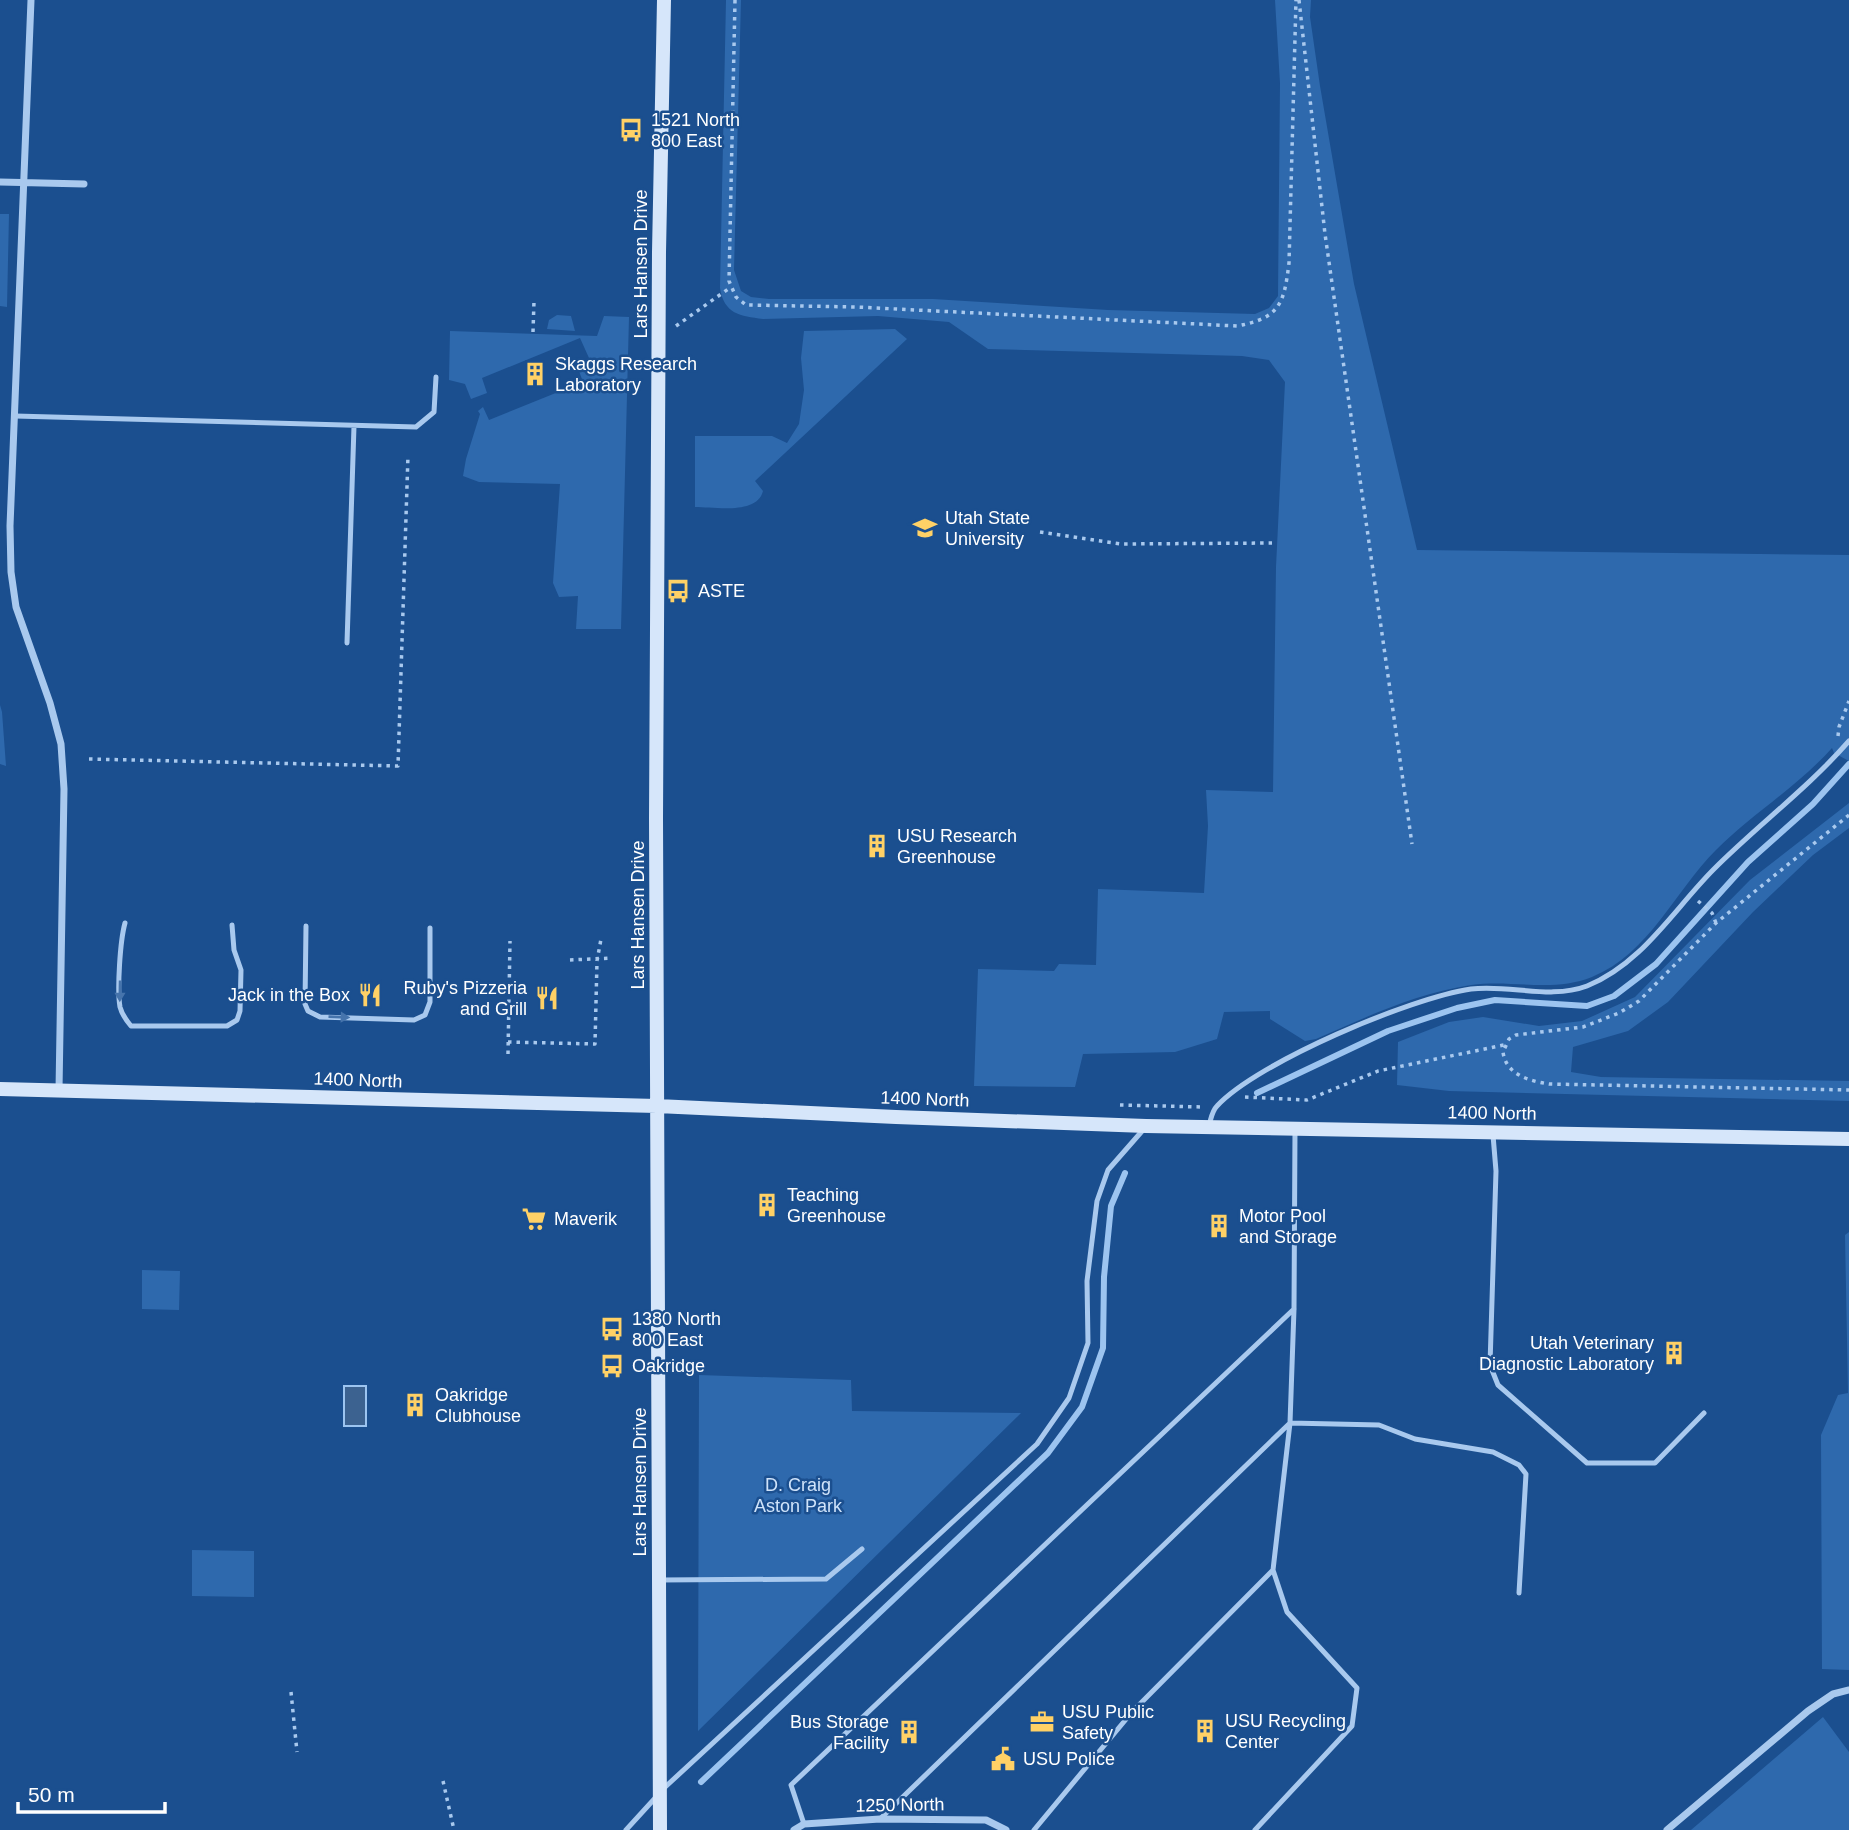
<svg xmlns="http://www.w3.org/2000/svg" width="1849" height="1830" font-family="Helvetica,sans-serif">
<rect width="100%" height="100%" fill="#1b4f8f"/>
<!-- green -->
<path fill="#2e69ad" d="M726,0H741L734,270L741,291L751,297L769,299H933L1108,310L1255,314L1269,308L1278,296L1280,83L1275,0H1311L1310,17L1320,86L1354,284L1417,550L1849,555V761L1834,753L1832,748C1798,786 1752,814 1716,850C1674,892 1650,953 1592,977C1552,993 1512,979 1471,985C1417,993 1366,1017 1316,1039L1305,1041L1270,1019V1011L1224,1012L1217,1039L1175,1052L1083,1054L1075,1087L974,1086L978,969L1054,971L1059,964L1096,965L1098,889L1204,893L1208,826L1206,790L1273,792L1276,567L1285,382L1269,360L1242,356L988,349L949,322L878,316L763,319C740,316 724,314 720,288Z
M0,214H9L7,307L0,306Z
M557,315L571,316L575,331L547,329L549,320Z
M604,316L629,317L621,629H576L578,596L559,597L553,583L560,484L479,482L463,476L466,459L480,414L478,411L483,407L489,420L583,382L579,371L585,369L589,358L580,338L482,378L487,393L471,399L465,384L449,380L450,331L597,336Z
M895,329L907,339L755,481L763,491C757,515 715,507 695,507V436H772L787,443L799,424L804,390L801,358L804,331Z
M0,705L2,712L6,766L0,764Z
M1849,803V828L1813,855L1753,912L1668,1002L1628,1031L1573,1047L1571,1072L1601,1077L1849,1081V1101L1449,1091L1397,1085L1398,1042L1449,1022L1483,1017L1539,1026L1582,1021L1635,997L1750,880Z
M1849,1232V1670L1822,1669L1821,1435L1838,1395L1848,1393L1845,1235Z
M142,1270L180,1271L179,1310L142,1309Z
M699,1375L851,1380L852,1411L1021,1413L698,1731Z
M192,1550L254,1551V1597L192,1596Z
M1823,1717L1849,1752V1830H1691Z"/>
<!-- water -->
<path fill="#3c6290" stroke="#9cc4f0" stroke-width="2" d="M344,1386H366V1426H344Z"/>
<g fill="none" stroke-linecap="round" stroke-linejoin="round">
<!-- stream -->
<path stroke="#9cc4f0" stroke-width="6" d="M1257,1093L1388,1031L1457,1008L1495,1000L1587,1006L1614,996L1656,964L1748,862L1813,804L1849,764
M701,1782L1048,1453L1082,1407L1103,1348L1104,1277L1111,1206L1125,1173"/>
<!-- path -->
<path stroke="#a9c9ee" stroke-width="3.5" stroke-dasharray="3.5 5" stroke-linecap="butt" d="M735,0L729,281L736,297L746,305L856,307L1237,326C1280,318 1284,304 1289,263L1296,0
M1299,0L1325,234L1412,844
M676,326L731,287
M533,332L534,301
M1040,532L1121,544L1272,543
M1838,736L1839,727L1849,701
M89,759L398,766L408,455
M1849,815L1716,923L1639,1001L1619,1013L1583,1027L1516,1035L1509,1039L1503,1052C1506,1075 1530,1081 1549,1084L1849,1090
M1698,901L1712,913L1716,923
M570,960L612,958
M508,1042L595,1044L597,961L601,939
M508,1054L510,941
M1245,1097L1307,1100L1378,1071L1504,1045
M1120,1105L1202,1107
M291,1692L297,1752
M443,1781L454,1830"/>
<!-- service -->
<path stroke="#a9c9ee" stroke-width="5" d="M15,416L416,427L434,412L436,377
M347,643L354,426
M125,923C120,941 117,990 120,1007C122,1015 126,1020 131,1026H227L237,1020L240,1011L241,970L234,950L232,925
M306,926L305,1004L308,1011L320,1017L414,1020L425,1015L430,1002V928
M1209,1125C1211,1119 1212,1111 1217,1106C1258,1062 1410,998 1471,989C1509,984 1550,1000 1587,986C1642,964 1674,909 1714,869C1758,825 1808,788 1849,741
M1493,1135L1496,1171L1490,1365L1498,1385L1587,1463H1655L1704,1413
M660,1580L826,1579L862,1549
M663,1789L1037,1444L1069,1398L1088,1343L1087,1281L1097,1201L1108,1170L1143,1130
M880,1819L1290,1423L1379,1425L1415,1439L1493,1452L1519,1465L1526,1474L1519,1593
M804,1824L791,1785L1294,1309
M626,1830L657,1796
M1034,1830L1132,1712L1273,1570L1290,1423L1294,1309L1295,1130
M1255,1830L1352,1726L1357,1688L1287,1612L1273,1570"/>
<!-- minor -->
<path stroke="#a9c9ee" stroke-width="7" d="M31,0L10,526L11,572L16,607L50,703L61,744L64,789L59,1090
M0,182L84,184
M794,1830L804,1824L880,1819L986,1820L1006,1830
M1667,1830L1808,1711L1833,1694L1849,1690"/>
<!-- secondary -->
<path stroke="#d6e6fa" stroke-width="14" d="M0,1089L657,1106L896,1117L1146,1126L1849,1139
M660,1830L656,818L659,252L664,0"/>
</g>
<!-- one-way arrows -->
<defs><path id="oneway-solid" d="M-6-.8H1V-3.2L6.5 0L1 3.2V.8H-6Z" transform="scale(1.75)"/></defs>
<g fill="#4674ac">
<use href="#oneway-solid" transform="translate(120 991) rotate(91)"/>
<use href="#oneway-solid" transform="translate(339 1017) rotate(2)"/>
</g>
<!-- icons -->
<defs>
<g id="bus-bare" transform="scale(1.89)"><path d="M-5-6H5V4H4V6H2V4H-2V6H-4V4H-5ZM-3.5-4V0h7V-4ZM-3.5 1.2v1.5H-2V1.2ZM2 1.2v1.5H3.5V1.2Z" fill="#ffd166" stroke="#1b4f8f" stroke-width="2.5" paint-order="stroke"/></g>
<g id="building-bare" transform="scale(1.89)"><path d="M-4-6H4V6H1V3H-1V6H-4ZM-2.5-4.3h1.7v1.8h-1.7ZM.8-4.3h1.7v1.8H.8ZM-2.5-1h1.7V.8h-1.7ZM.8-1h1.7V.8H.8Z" fill="#ffd166" stroke="#1b4f8f" stroke-width="2.5" paint-order="stroke"/></g>
<g id="university-bare" transform="scale(1.89)"><path d="M0-5L7-2L0 1L-7-2ZM-4 1L0 2.5L4 1V4Q0 6-4 4Z" fill="#ffd166" stroke="#1b4f8f" stroke-width="2.5" paint-order="stroke"/></g>
<g id="restaurant-bare" transform="scale(1.89)"><path d="M-5-6h1v4h1v-4h1v4h1v-4h1v5L-1.5 .5V6h-2V.5L-5-1ZM5-6V6H3V1.5H1.5Q1.5-4 5-6Z" fill="#ffd166" stroke="#1b4f8f" stroke-width="2.5" paint-order="stroke"/></g>
<g id="supermarket-bare" transform="scale(1.89)"><path d="M-6-5.5h2.5l.6 2H6L4.5 2H-2.5L-4.4-4H-6ZM-1.5 3.2a1.3 1.3 0 1 0 .1 0ZM3 3.2a1.3 1.3 0 1 0 .1 0Z" fill="#ffd166" stroke="#1b4f8f" stroke-width="2.5" paint-order="stroke"/></g>
<g id="office-bare" transform="scale(1.89)"><path d="M-6-3h4V-5.5h4V-3h4V5H-6ZM-1-4.5V-3h2v-1.5ZM-6 0V1H6V0Z" fill="#ffd166" stroke="#1b4f8f" stroke-width="2.5" paint-order="stroke"/></g>
<g id="civic-bare" transform="scale(1.89)"><path d="M-.6-6.5H3V-4.5H.6V-3L4-1V1h2V6H-6V1h2V-1L-.6-3ZM-1.2 2.5V6h2.4V2.5Z" fill="#ffd166" stroke="#1b4f8f" stroke-width="2.5" paint-order="stroke"/></g>
</defs>
<g fill-rule="evenodd">
<use href="#bus-bare" x="631" y="130"/>
<use href="#building-bare" x="535" y="374"/>
<use href="#university-bare" x="925" y="528"/>
<use href="#bus-bare" x="678" y="591"/>
<use href="#building-bare" x="877" y="846"/>
<use href="#restaurant-bare" x="370" y="995"/>
<use href="#restaurant-bare" x="547" y="998"/>
<use href="#building-bare" x="767" y="1205"/>
<use href="#supermarket-bare" x="534" y="1219"/>
<use href="#building-bare" x="1219" y="1226"/>
<use href="#bus-bare" x="612" y="1329"/>
<use href="#building-bare" x="1674" y="1353"/>
<use href="#bus-bare" x="612" y="1366"/>
<use href="#building-bare" x="415" y="1405"/>
<use href="#office-bare" x="1042" y="1722"/>
<use href="#building-bare" x="1205" y="1731"/>
<use href="#building-bare" x="909" y="1732"/>
<use href="#civic-bare" x="1003" y="1759"/>
</g>
<g text-anchor="middle" stroke-width="5" stroke-linejoin="round" paint-order="stroke">
<!-- poi labels -->
<g font-size="18" fill="#fff" stroke="#1b4f8f" text-anchor="start">
<text x="651" y="126">1521 North<tspan x="651" dy="21">800 East</tspan></text>
<text x="555" y="370">Skaggs Research<tspan x="555" dy="21">Laboratory</tspan></text>
<text x="945" y="524">Utah State<tspan x="945" dy="21">University</tspan></text>
<text x="698" y="597">ASTE</text>
<text x="897" y="842">USU Research<tspan x="897" dy="21">Greenhouse</tspan></text>
<text x="527" y="994" text-anchor="end">Ruby's Pizzeria<tspan x="527" dy="21">and Grill</tspan></text>
<text x="350" y="1001" text-anchor="end">Jack in the Box</text>
<text x="787" y="1201">Teaching<tspan x="787" dy="21">Greenhouse</tspan></text>
<text x="1239" y="1222">Motor Pool<tspan x="1239" dy="21">and Storage</tspan></text>
<text x="554" y="1225">Maverik</text>
<text x="632" y="1325">1380 North<tspan x="632" dy="21">800 East</tspan></text>
<text x="1654" y="1349" text-anchor="end">Utah Veterinary<tspan x="1654" dy="21">Diagnostic Laboratory</tspan></text>
<text x="632" y="1372">Oakridge</text>
<text x="435" y="1401">Oakridge<tspan x="435" dy="21">Clubhouse</tspan></text>
<text x="1062" y="1718">USU Public<tspan x="1062" dy="21">Safety</tspan></text>
<text x="1225" y="1727">USU Recycling<tspan x="1225" dy="21">Center</tspan></text>
<text x="889" y="1728" text-anchor="end">Bus Storage<tspan x="889" dy="21">Facility</tspan></text>
<text x="1023" y="1765">USU Police</text>
</g>
<!-- street labels -->
<g font-size="18" fill="#fff" stroke="#1b4f8f">
<text transform="translate(641 264) rotate(-90)" y="6">Lars Hansen Drive</text>
<text transform="translate(638 915) rotate(-90)" y="6">Lars Hansen Drive</text>
<text transform="translate(358 1080) rotate(2)" y="6">1400 North</text>
<text transform="translate(925 1099) rotate(2)" y="6">1400 North</text>
<text transform="translate(1492 1113) rotate(1)" y="6">1400 North</text>
<text transform="translate(640 1482) rotate(-90)" y="6">Lars Hansen Drive</text>
<text transform="translate(900 1805) rotate(-1)" y="6">1250 North</text>
</g>
<!-- park labels -->
<g font-size="18" fill="#cfe3fa" stroke="#1b4f8f">
<text x="798" y="1491">D. Craig<tspan x="798" dy="21">Aston Park</tspan></text>
</g>
</g>
<!-- scale -->
<path d="M18 1802v10h147v-10" fill="none" stroke="#ffffff" stroke-width="3.5"/>
<text x="28" y="1802" font-size="21" fill="#ffffff" stroke="#1b4f8f" stroke-width="5" paint-order="stroke">50 m</text>
</svg>
